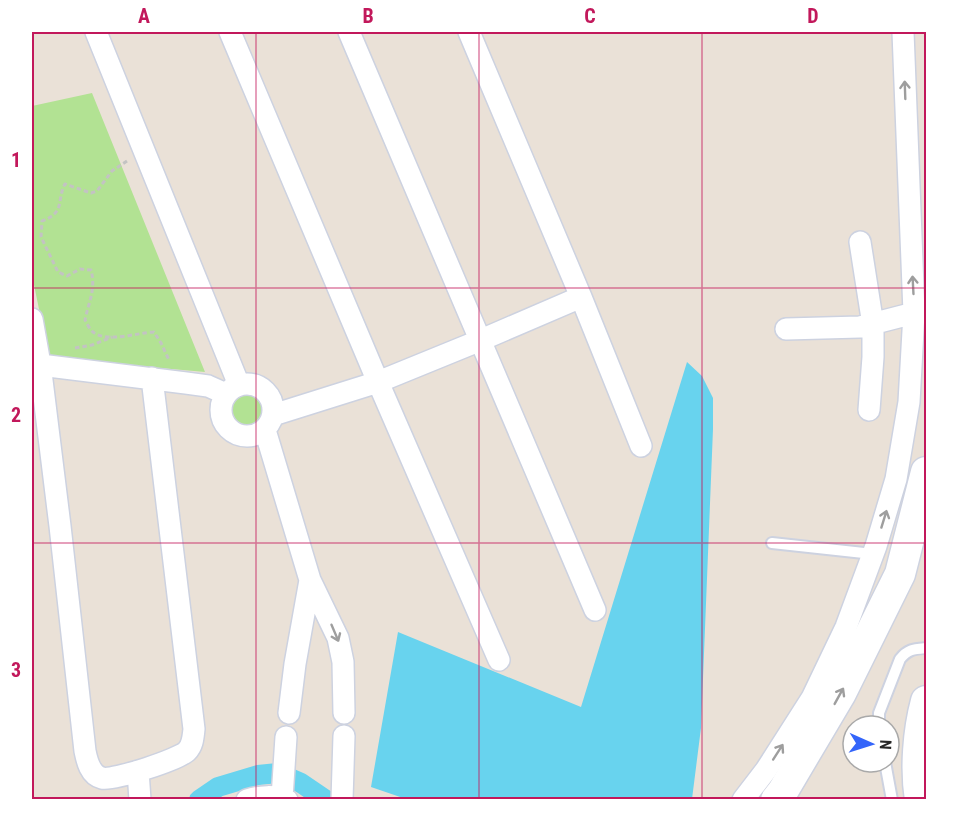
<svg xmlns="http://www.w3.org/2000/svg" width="958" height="831" font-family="'Roboto Condensed',sans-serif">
<rect width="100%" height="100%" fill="#eae1d7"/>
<!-- green -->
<path fill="#b2e293" d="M92,93L205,372L49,358L32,275V106Z
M232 410a15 15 0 1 1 30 0a15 15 0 1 1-30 0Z"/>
<!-- water -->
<path fill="#68d3ee" d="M687,362L702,376L713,398V429L701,728L692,799L409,800L371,787L398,632L581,707Z"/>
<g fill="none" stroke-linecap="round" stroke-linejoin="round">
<!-- canal -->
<path stroke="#68d3ee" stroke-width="20" d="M199,800L218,787L258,775L278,773L301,783L326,800"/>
<!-- lane casing -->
<g stroke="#cdd2e0" stroke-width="14">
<path id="lane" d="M772,543L873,554
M879,726V713L900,659C908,649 914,649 926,648
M885,762L892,800"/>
</g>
<!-- street casing -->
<g stroke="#cdd2e0" stroke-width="24">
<path id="street" d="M96,32L239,385
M230,32L378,382L499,660
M349,32L595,610
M469,32L581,297L641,446
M860,242L873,325V357L869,410
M32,319L40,364L60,526L85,751C87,761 90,775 102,778C113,781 180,759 187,751C193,745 193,737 194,729L152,378
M786,329L860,327L914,313
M32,364L186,383L208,386L226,394
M221 410a26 26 0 1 1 52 0a26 26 0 1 1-52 0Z
M273,415L378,382L481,340L581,297
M265,430L310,580L338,638L343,662L344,713
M289,713L295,664L310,580
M138,771L140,800
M282,798L286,737
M247,800C259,796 276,795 287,800
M342,800L344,736
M743,800L766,770L812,698L846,627L876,546L896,479L909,402L914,313L903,32"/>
</g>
<!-- secondary casing -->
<g stroke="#cdd2e0" stroke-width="33">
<path id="secondary" d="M776,800L783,791L841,693L900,574L926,472
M920,800C915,769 918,731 926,701"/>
</g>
<!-- path -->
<path stroke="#c3c3c3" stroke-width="3" stroke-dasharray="4.5 3" stroke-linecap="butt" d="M127,161L112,171L97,191L91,193L65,184C56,201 66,212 42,221L41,237L58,272L67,276L80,269L91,270C96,289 89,301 85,320C87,323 89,329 93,332C107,343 136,333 154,332L161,343L169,360
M75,348L92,345L112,337"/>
<!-- lane -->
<use href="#lane" stroke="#fff" stroke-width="10"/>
<!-- street -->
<use href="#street" stroke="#fff" stroke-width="21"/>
<!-- secondary -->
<use href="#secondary" stroke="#fff" stroke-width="30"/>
</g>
<!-- one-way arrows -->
<defs><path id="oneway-shaft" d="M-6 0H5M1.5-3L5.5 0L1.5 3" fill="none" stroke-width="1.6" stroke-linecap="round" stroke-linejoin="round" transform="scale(1.5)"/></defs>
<g stroke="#9e9e9e">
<use href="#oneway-shaft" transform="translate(905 90) rotate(-92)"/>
<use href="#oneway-shaft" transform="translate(913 285) rotate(-93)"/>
<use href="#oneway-shaft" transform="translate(884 519) rotate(-73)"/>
<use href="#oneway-shaft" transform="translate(335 633) rotate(67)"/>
<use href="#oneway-shaft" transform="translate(839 696) rotate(-61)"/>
<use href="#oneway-shaft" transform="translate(778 752) rotate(-57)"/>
</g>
<!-- grid -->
<path fill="none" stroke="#c2185b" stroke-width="1.5" stroke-opacity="0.55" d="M256,32V800M479,32V800M702,32V800M32,288H926M32,543H926"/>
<!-- border -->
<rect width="958" height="831" fill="none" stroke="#ffffff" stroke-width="66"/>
<!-- north arrow -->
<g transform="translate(871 744) rotate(93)"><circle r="28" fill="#ffffff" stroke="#a9a9a9" stroke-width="1.5"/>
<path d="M0-4.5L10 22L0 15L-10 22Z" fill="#3465fa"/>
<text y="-9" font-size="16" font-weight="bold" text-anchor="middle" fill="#272727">N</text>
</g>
<rect x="33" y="33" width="892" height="765" fill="none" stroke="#c2185b" stroke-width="2"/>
<g font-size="20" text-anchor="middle" font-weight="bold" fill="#c2185b">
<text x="144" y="23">A</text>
<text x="368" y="23">B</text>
<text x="590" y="23">C</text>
<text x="813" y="23">D</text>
<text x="16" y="167">1</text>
<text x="16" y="422">2</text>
<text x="16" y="677">3</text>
</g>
</svg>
